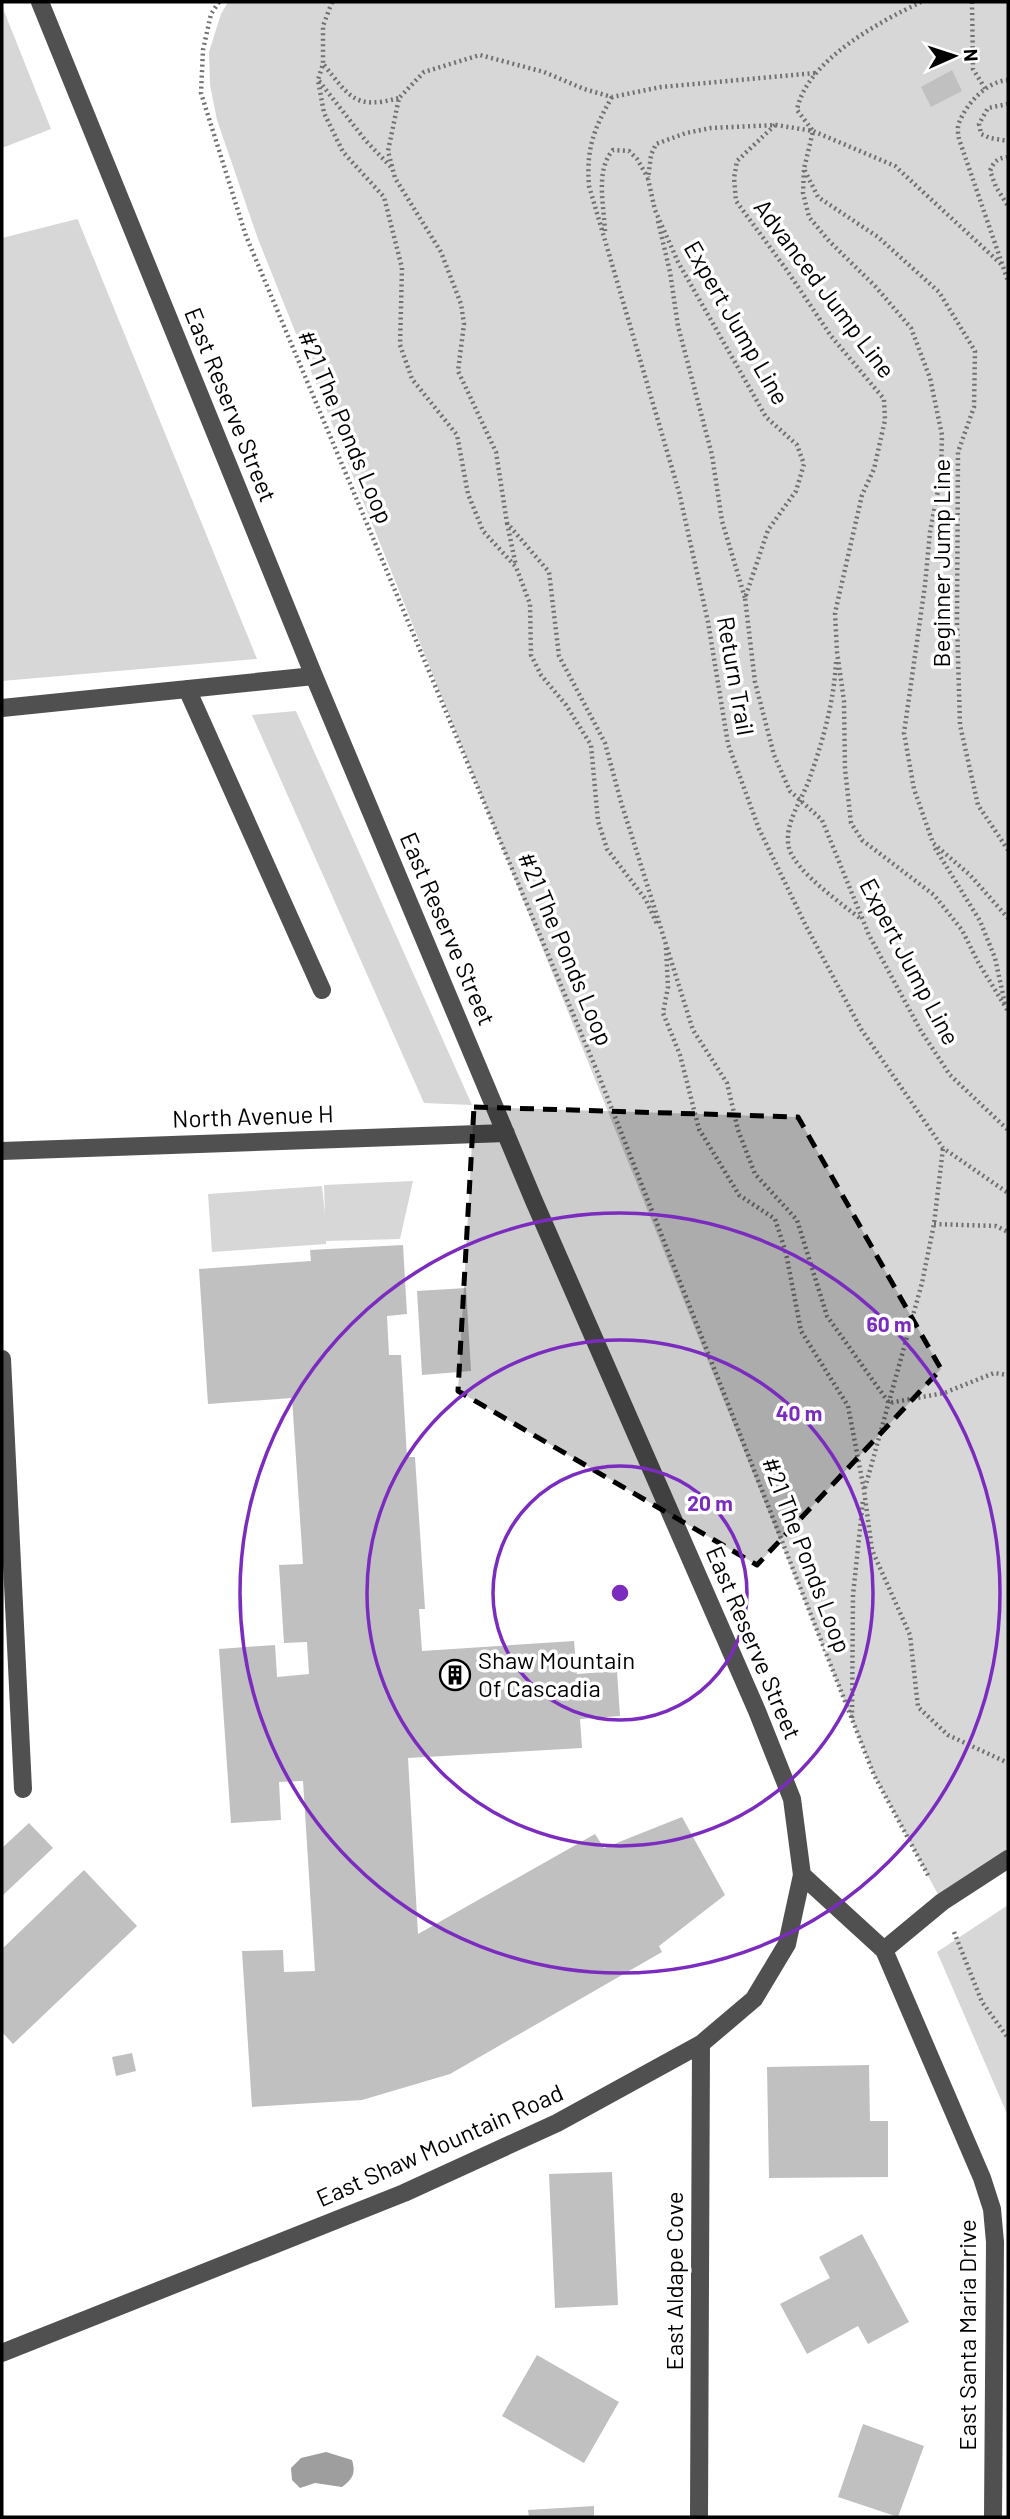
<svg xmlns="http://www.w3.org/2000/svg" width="1010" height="2519" font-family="Barlow,sans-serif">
<rect width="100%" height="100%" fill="#fff"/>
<!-- green -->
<path fill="#d7d7d7" d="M228,2H1008V1859L942,1902L874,1775L258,239L217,120L210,85L209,52L221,14Z
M2,6L51,129L2,148Z
M77,219L78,220L257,659L2,681V238Z
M296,711L472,1105L424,1103L252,715Z
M413,1181L400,1239L326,1241V1244L212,1252L208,1194L322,1186L325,1214L324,1185Z
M1008,1905V2116L937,1952Z"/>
<!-- water -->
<path fill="#9e9e9e" d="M326,2452L352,2460C356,2473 353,2479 342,2487L315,2483L300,2488L292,2480L291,2468L301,2458Z"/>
<!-- building -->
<path fill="#c0c0c0" d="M952,70L962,91L931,107L921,87Z
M403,1245L407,1314L387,1316L389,1355H401L407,1457H415L425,1609H419L422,1651L574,1641L577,1674L617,1671L620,1716L580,1719L582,1748L408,1758L418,1934L595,1834L604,1848L682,1817L725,1895L659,1946L662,1952L450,2074L362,2100L252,2107L242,1951L283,1950L284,1972L315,1971L303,1781L279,1782L281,1820L231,1823L219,1649L275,1645L277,1677L309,1674L307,1642L284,1643L279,1565L303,1564L292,1398L208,1404L199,1269L311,1261L310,1250Z
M466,1288L471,1371L422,1375L417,1291Z
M29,1823L53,1848L2,1896V1848Z
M84,1870L137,1926L13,2044L2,2032V1949Z
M132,2053L136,2071L116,2076L112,2057Z
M869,2065L870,2121H888V2177L769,2178L767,2067Z
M612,2172L618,2305L555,2308L549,2174Z
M862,2234L909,2322L868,2344L858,2326L807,2354L780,2304L830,2278L819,2257Z
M537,2355L619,2402L584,2463L502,2416Z
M863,2424L924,2446L898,2517L838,2497Z
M594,2506V2517H529L528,2510Z"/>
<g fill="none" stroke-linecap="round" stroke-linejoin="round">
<!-- path -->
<path stroke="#727272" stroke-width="4.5" stroke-dasharray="2 3.5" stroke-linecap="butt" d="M219,2L211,14L203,50L201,93L246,236L597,1071L874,1775L929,1877
M332,2L323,26V64L318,80L324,113L343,152L384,197L402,268L400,345L412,379L457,435L468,494L483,531L516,567L530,604L531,655L541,675L566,705L591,745L598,821L607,849L646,900L657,924
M921,2C879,22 806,61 797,110L813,131L804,169L818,197L878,237L939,292L975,351L974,407L958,452L957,624L960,725L978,805L1008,850
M972,2L973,69L986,90
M324,65C350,97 355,110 399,98
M815,73L661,87L612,97L584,89L544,72L480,55L424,72L399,98L388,151L395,178L441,252L461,304L464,324L458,371L496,452L507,523L549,572L559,656L605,743L621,802L693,1030L727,1083L738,1130L755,1174L797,1220L827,1316L889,1403L944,1393L994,1373L1008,1375
M1008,80C987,81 966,104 959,123C957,127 958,134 959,139L1008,281
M319,81L366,141L392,168
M612,97C594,128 586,149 589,186L679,492L708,622L728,744L759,829L806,926L861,1029L943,1148L1008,1193
M1008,104L988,108L979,124L981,134L990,138L1008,141
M775,125L737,161L734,178L736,201L786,269L831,336L884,399L885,420L874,469L862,495L835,613L837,652L844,701L845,769L851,823L862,840L934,895L962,930L978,962L1008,1011
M1008,157C998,158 994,161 990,171L996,187L1008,206
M804,170L803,193L809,217L829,241L875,286L911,328L930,378L942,435L941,475L930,532L925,585L904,733L914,789L933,843L970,875L1008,918
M658,221L670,272L678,326L712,455L722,521L745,598
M605,231C604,206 595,170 613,150L629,151L637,159L648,178
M1001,264L895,166L813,131L776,125L711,128L686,133L656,144L651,155L648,179L655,210L678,262L766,417L797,445L804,464L796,491L768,530L745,598L755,682L774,755L790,791L822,820L869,935L921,1031L950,1075L1008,1130
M507,523L516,566
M836,662C834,701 823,741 810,777C803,799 783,824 789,848C795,871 843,905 861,919
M935,848L980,921L995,958L1005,1004
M666,948L668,987L663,1013L680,1055L699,1129L739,1195L775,1219L786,1253L801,1331L848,1406L864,1490L872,1550L910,1635L918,1707L948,1735L1008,1763
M934,1224L996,1226L1008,1232
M865,1488L922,1283L934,1224L943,1148
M852,1718L853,1595L863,1500
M954,1932L982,2002L1008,2038"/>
<!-- minor -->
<path stroke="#505050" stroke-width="18" d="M187,689L322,990
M2,708L314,676
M2,1151L506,1133
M2,1359L23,1789
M802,1875L884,1950L982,2178L992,2209L995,2242L993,2517
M884,1950L942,1902L1008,1859
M2,2353L404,2193L557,2123L701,2044L754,1999L787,1944L802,1875L792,1799L757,1711L534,1201L314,676L40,2
M699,2517L701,2044"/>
</g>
<!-- marked area -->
<path fill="#000" fill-opacity="0.2" stroke="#000" stroke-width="5" stroke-dasharray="14 9" stroke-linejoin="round" d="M474,1107L798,1117L941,1369L757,1565L458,1391Z"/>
<!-- distance rings -->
<g fill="none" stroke="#7b2cbf" stroke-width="3.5">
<circle cx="620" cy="1593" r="127"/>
<circle cx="620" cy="1593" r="253"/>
<circle cx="620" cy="1593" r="380"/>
</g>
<!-- icons -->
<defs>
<g id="building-ring" transform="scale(1.575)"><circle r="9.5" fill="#fff" stroke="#000" stroke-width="1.5"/><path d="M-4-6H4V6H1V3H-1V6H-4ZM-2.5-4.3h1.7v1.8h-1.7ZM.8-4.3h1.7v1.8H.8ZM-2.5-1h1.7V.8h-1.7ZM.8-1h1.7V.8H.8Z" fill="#000"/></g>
</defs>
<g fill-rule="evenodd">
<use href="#building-ring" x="455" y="1675"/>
</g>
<g text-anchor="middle" stroke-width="7" stroke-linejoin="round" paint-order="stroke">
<!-- street labels -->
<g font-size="24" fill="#000" stroke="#fff">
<text transform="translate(824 289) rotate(53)" y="8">Advanced Jump Line</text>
<text transform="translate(736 323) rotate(60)" y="8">Expert Jump Line</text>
<text transform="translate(230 405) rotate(68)" y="8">East Reserve Street</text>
<text transform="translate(345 427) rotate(67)" y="8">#21 The Ponds Loop</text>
<text transform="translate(942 563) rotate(-90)" y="8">Beginner Jump Line</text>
<text transform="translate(735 676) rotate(80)" y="8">Return Trail</text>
<text transform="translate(447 929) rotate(67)" y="8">East Reserve Street</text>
<text transform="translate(565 949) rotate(67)" y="8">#21 The Ponds Loop</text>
<text transform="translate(909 962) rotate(62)" y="8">Expert Jump Line</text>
<text transform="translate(253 1117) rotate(-2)" y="8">North Avenue H</text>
<text transform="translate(806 1555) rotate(69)" y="8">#21 The Ponds Loop</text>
<text transform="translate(753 1643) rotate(67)" y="8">East Reserve Street</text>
<text transform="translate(440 2146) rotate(-24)" y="8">East Shaw Mountain Road</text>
<text transform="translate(675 2281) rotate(-90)" y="8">East Aldape Cove</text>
<text transform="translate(968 2335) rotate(-90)" y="8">East Santa Maria Drive</text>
</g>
<!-- poi labels -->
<g font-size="24" fill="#000" stroke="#fff" text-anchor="start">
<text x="478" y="1669">Shaw Mountain<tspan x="478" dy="28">Of Cascadia</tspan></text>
</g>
</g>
<circle cx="620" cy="1593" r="10" fill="#7b2cbf" stroke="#fff" stroke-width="3.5"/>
<g font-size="21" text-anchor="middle" font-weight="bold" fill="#7b2cbf" stroke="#fff" stroke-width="7" stroke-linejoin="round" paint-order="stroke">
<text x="889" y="1332">60 m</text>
<text x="799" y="1421">40 m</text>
<text x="710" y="1511">20 m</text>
</g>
<!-- border -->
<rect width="1010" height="2519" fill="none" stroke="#000000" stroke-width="7"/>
<!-- north arrow -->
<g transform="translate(954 56) rotate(87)" stroke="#ffffff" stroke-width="5" paint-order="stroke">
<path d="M0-5L12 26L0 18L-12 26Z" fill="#000000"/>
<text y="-10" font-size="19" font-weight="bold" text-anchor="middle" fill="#000000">N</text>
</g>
</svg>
